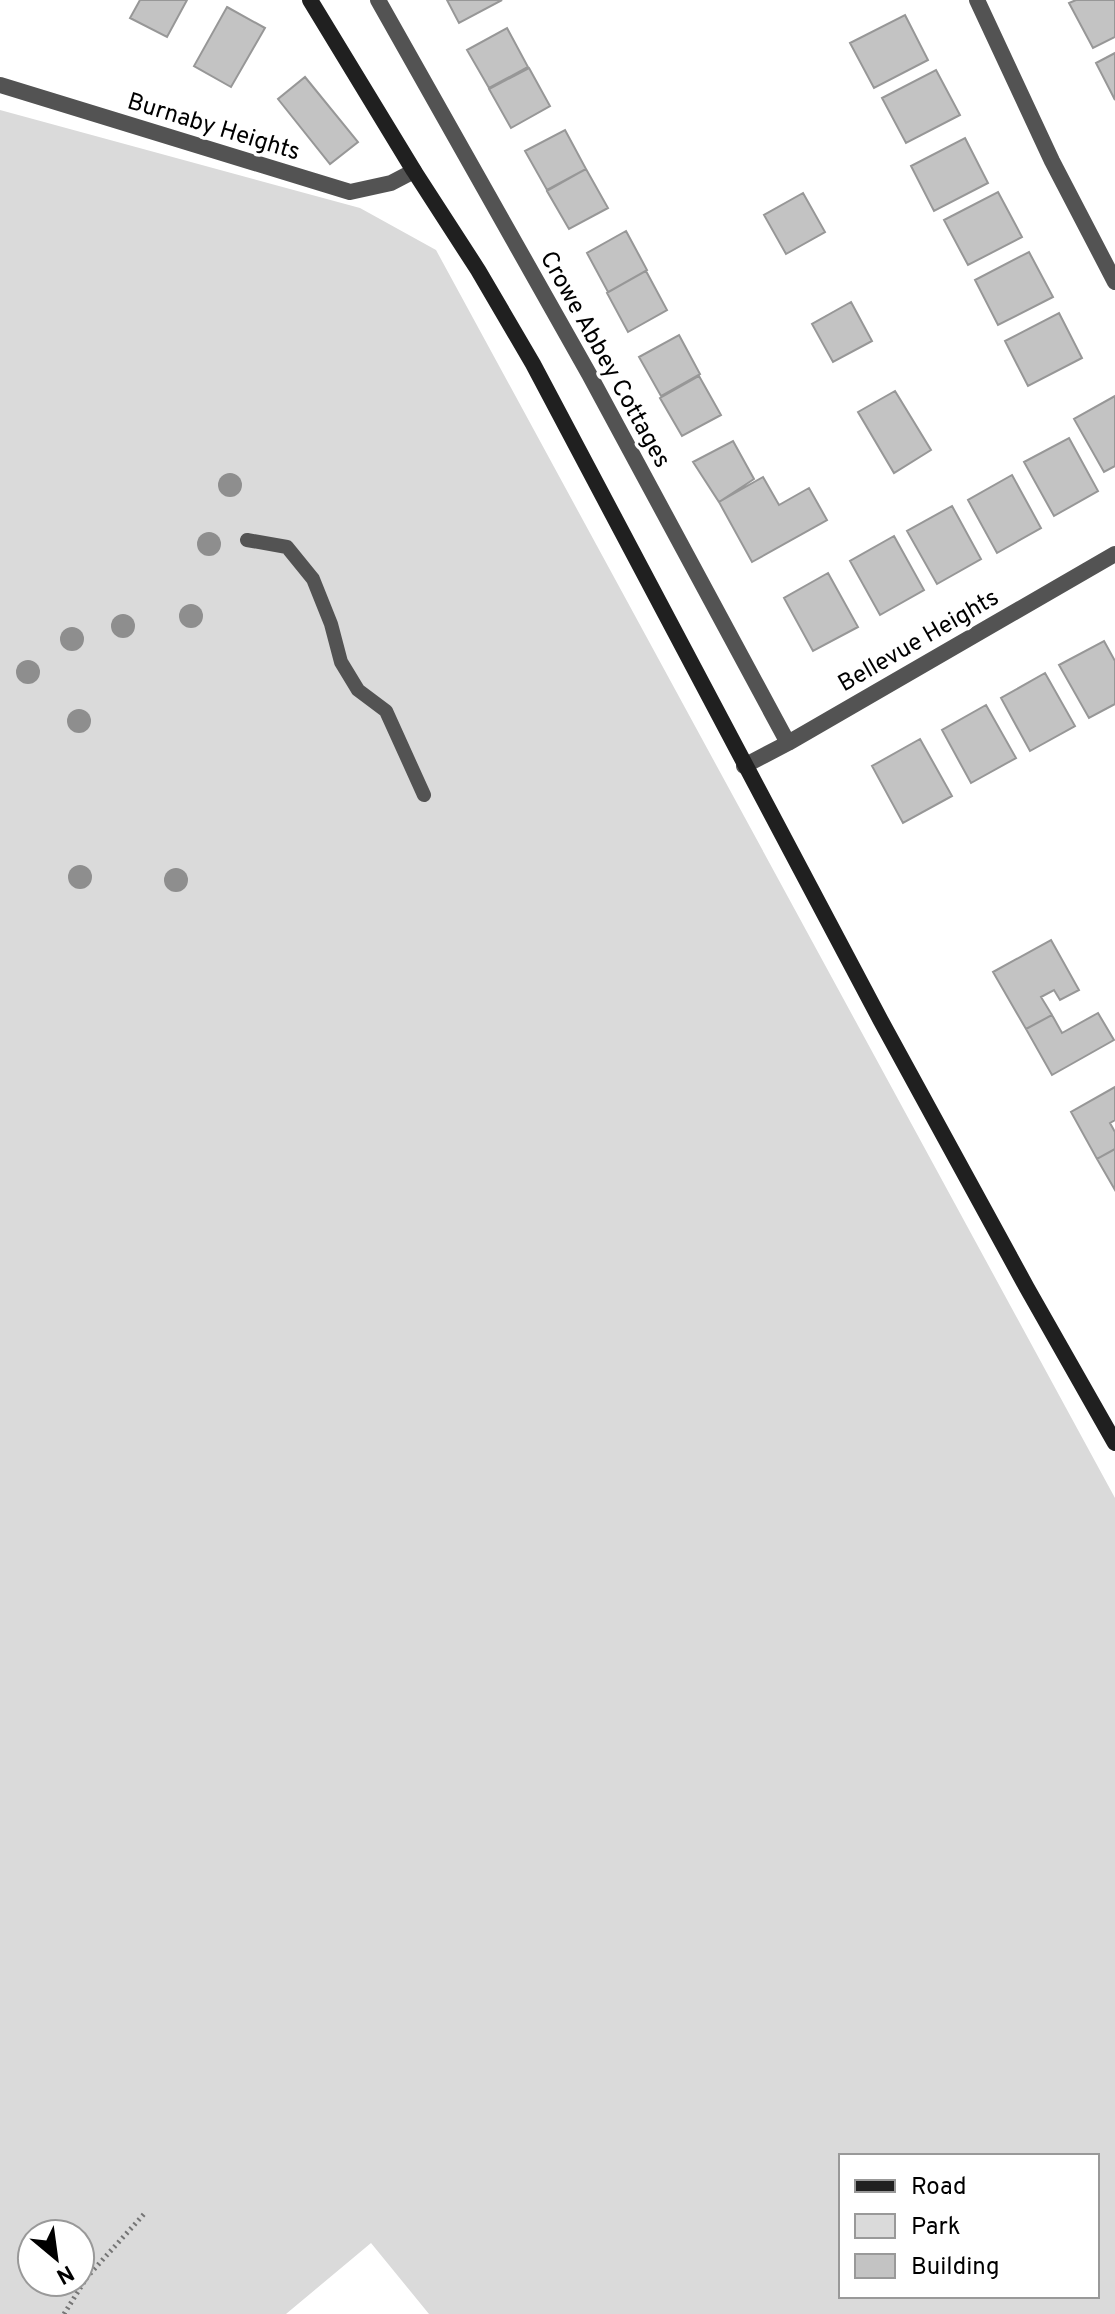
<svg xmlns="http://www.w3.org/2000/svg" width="1115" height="2314" font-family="Overpass,sans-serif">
<rect width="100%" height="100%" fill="#fff"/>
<!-- green -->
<path fill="#dadada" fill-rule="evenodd" d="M0,110L360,208L436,250L1115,1498V2314H429L371,2243L286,2314H0ZM841,2156H1097V2296H841ZM32,2234H80V2282H32Z"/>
<!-- building -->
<path fill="#c3c3c3" stroke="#979797" stroke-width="2" d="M140,0H187L167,37L130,18Z
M447,0H502L459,23Z
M1076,0H1115V37L1093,48L1069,3Z
M227,7L265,28L231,87L194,66Z
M905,15L928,60L874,88L850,43Z
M507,28L528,67L489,88L467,50Z
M1115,53V100L1096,63Z
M529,68L550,106L511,128L489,89Z
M936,70L960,115L906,143L882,98Z
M305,77L358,142L330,164L278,99Z
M565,130L586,169L547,190L525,151Z
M965,138L988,183L934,211L911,166Z
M586,169L608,208L569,229L547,191Z
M998,192L1022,237L968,265L944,220Z
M803,193L825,232L786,254L764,215Z
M626,231L647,270L608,292L587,253Z
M1029,252L1053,297L998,325L975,280Z
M646,271L667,310L628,332L607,293Z
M851,302L872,341L833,362L812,324Z
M1059,313L1082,358L1028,386L1005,341Z
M679,335L700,374L661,396L639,357Z
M699,376L721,415L682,436L660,398Z
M895,391L931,450L894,473L858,412Z
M1115,396V466L1104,472L1074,419Z
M1069,438L1098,491L1054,516L1024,462Z
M733,441L754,479L719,502L693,462Z
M1012,475L1041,528L997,553L968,500Z
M763,477L779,505L809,488L827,520L752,562L719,502Z
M952,506L981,559L937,584L907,531Z
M894,536L924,590L880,615L850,561Z
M828,573L858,627L813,651L784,598Z
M1104,641L1115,661V704L1089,718L1059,665Z
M1045,673L1075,726L1030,751L1001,698Z
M986,705L1016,758L971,783L942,730Z
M920,739L952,796L903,823L872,766Z
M1051,940L1079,990L1060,1000L1054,990L1041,997L1052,1015L1026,1029L993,972Z
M1098,1013L1114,1040L1052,1075L1026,1029L1052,1015L1062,1033Z
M1115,1087V1120L1110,1123L1115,1132V1149L1097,1159L1071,1112Z
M1115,1149V1190L1097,1159Z"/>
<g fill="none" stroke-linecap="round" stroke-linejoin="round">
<!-- path -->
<path stroke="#757575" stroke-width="5" stroke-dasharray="2 4" stroke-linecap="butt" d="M64,2314L87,2277L145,2213"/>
<!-- lane -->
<path stroke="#535353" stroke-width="14" d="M247,540L287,547L313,579L331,624L341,662L358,690L386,711L424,795"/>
<!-- street -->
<path stroke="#535353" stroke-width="16" d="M378,0L589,374L788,743
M977,0L1052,161L1115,282
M0,85L350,192L391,183L414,171
M744,766L788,743L1115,554"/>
<!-- secondary -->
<path stroke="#202020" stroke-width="16" d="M310,0L414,171L478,270L533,364L881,1021L1027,1288L1115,1443"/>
</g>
<!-- trees -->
<g fill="#8e8e8e">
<circle cx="230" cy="485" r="12"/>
<circle cx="209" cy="544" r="12"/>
<circle cx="191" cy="616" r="12"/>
<circle cx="123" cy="626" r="12"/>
<circle cx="72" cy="639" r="12"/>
<circle cx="28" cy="672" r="12"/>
<circle cx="79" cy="721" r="12"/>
<circle cx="80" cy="877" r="12"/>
<circle cx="176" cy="880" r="12"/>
</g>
<g text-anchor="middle" stroke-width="7" stroke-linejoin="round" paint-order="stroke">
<!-- street labels -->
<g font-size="24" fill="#000" stroke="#fff">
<text transform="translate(214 126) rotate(17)" y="8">Burnaby Heights</text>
<text transform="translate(606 359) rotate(61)" y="8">Crowe Abbey Cottages</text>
<text transform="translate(918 640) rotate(-30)" y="8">Bellevue Heights</text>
</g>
</g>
<!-- legend -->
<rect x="839" y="2154" width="260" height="144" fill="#ffffff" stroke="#999999" stroke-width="2"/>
<rect x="855" y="2180" width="40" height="12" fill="#202020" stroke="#999999" stroke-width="2"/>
<text x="911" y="2194" font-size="24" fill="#000000">Road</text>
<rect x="855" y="2214" width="40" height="24" fill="#dadada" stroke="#999999" stroke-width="2"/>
<text x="911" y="2234" font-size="24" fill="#000000">Park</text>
<rect x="855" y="2254" width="40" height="24" fill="#c3c3c3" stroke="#999999" stroke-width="2"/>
<text x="911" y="2274" font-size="24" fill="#000000">Building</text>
<!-- north arrow -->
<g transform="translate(56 2258) rotate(151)"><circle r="38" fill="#ffffff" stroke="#999999" stroke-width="2"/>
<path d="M0-6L14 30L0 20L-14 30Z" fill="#000000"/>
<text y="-12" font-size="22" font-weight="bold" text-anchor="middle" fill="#000000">N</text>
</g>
</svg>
